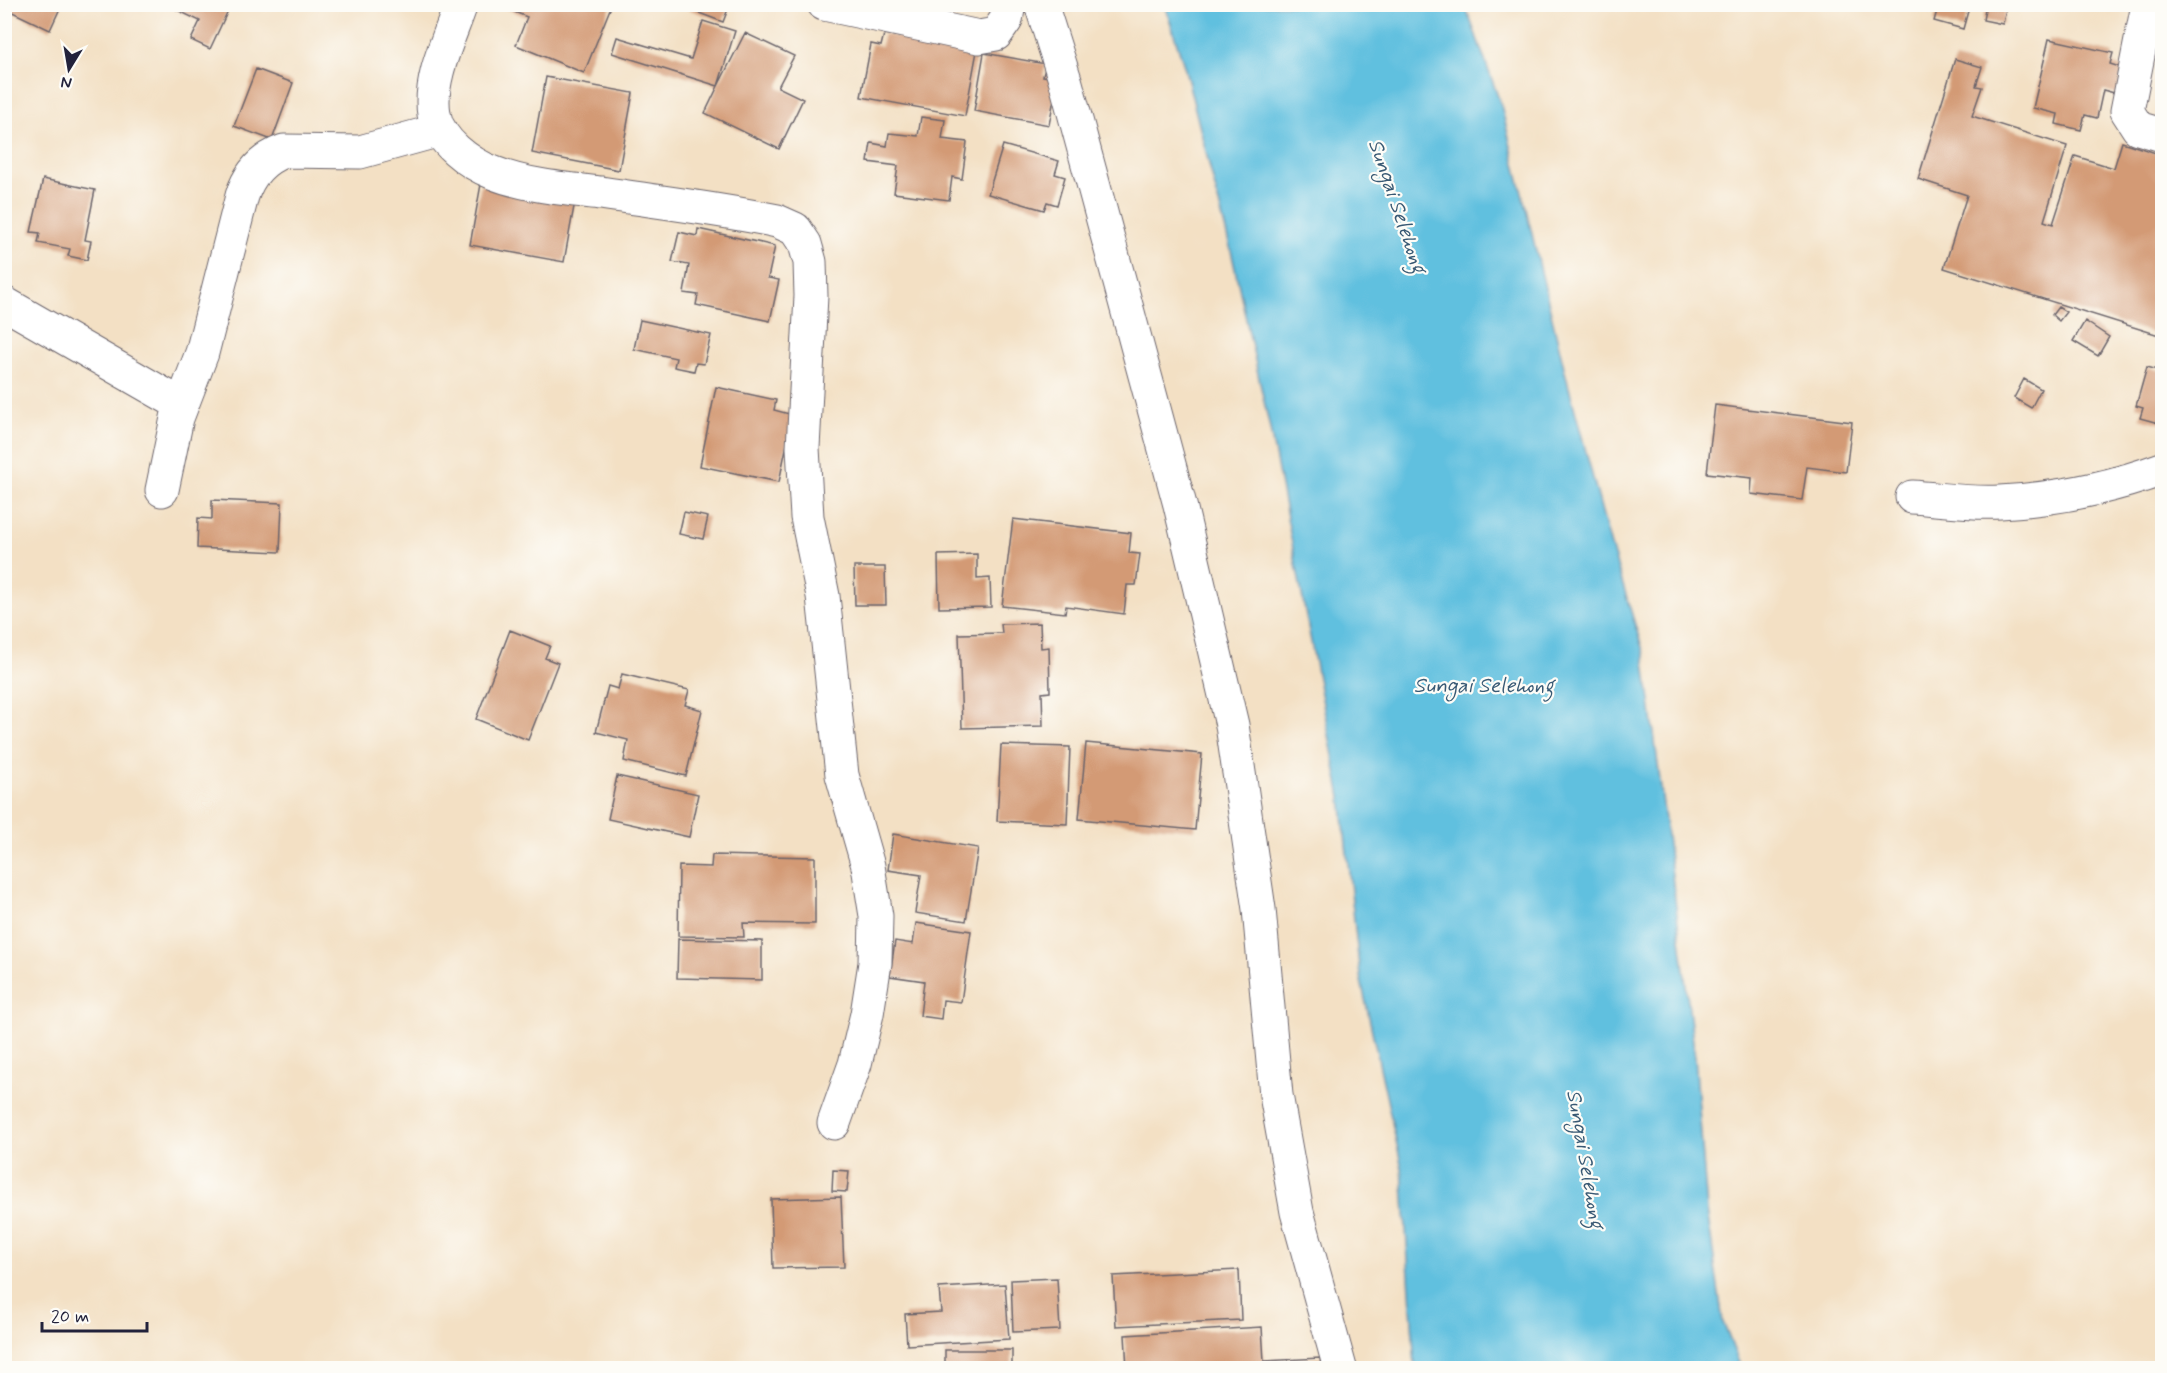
<svg xmlns="http://www.w3.org/2000/svg" width="2167" height="1373" font-family="Mynerve,sans-serif">
<rect width="100%" height="100%" fill="#fdfcf7"/>
<filter id="ink" filterUnits="userSpaceOnUse"><feTurbulence type="fractalNoise" baseFrequency=".0167" numOctaves="2"/><feDisplacementMap in="SourceGraphic" scale="12" xChannelSelector="R" yChannelSelector="G"/><feConvolveMatrix kernelMatrix="1 2 1 2 8 2 1 2 1" color-interpolation-filters="sRGB"/></filter>
<filter id="wash" filterUnits="userSpaceOnUse"><feTurbulence type="fractalNoise" baseFrequency=".008" numOctaves="4" result="noise"/><feDisplacementMap in="SourceGraphic" scale="24" xChannelSelector="R" yChannelSelector="G"/><feGaussianBlur stdDeviation="1.35" result="paint"/><feColorMatrix in="noise" values="0 0 0 0 0 0 0 0 0 0 0 0 0 0 0 0 0 1.4 0 .05"/><feComposite in="paint" operator="in"/></filter>
<g filter="url(#wash)">
<rect width="100%" height="100%" fill="#f3e0c4"/>
<!-- water -->
<path fill="#61c0df" stroke="#42718d" stroke-width="1.5" d="M1165,5H1465L1501,105L1568,384L1611,546L1644,654L1695,1057L1707,1210L1723,1322L1741,1368H1415L1402,1168L1360,976L1341,797L1269,424L1232,255L1185,69Z"/>
<g id="blocks">
<!-- building -->
<path fill="#d39a74" d="M4,4H62L50,30L4,8Z
M175,4H231L210,49L191,40L200,21L173,8Z
M503,4H612L584,73L516,45L527,17L502,7Z
M675,4H730L723,22Z
M1939,4H1970L1963,29L1934,21Z
M1986,4H2007L2003,24L1983,20Z
M703,21L735,31L718,86L745,33L794,56L778,87L803,99L779,149L705,113L718,86L612,53L617,37L691,59Z
M884,34L977,51L965,116L861,97L871,44L881,46Z
M2049,39L2113,53L2110,64L2123,68L2118,94L2103,90L2097,118L2085,115L2081,130L2056,124L2058,114L2033,108Z
M984,53L1046,64L1043,76L1058,78L1049,125L974,111Z
M1955,59L1982,67L1976,86L1982,87L1972,116L2067,146L2044,221L2053,224L2075,156L2114,168L2122,142L2162,155V336L1944,268L1967,195L1918,179Z
M256,69L293,83L272,140L234,126Z
M546,77L633,93L619,170L532,153Z
M921,117L945,120L942,139L967,142L962,179L952,177L949,200L894,193L898,166L868,162L871,143L887,146L889,133L918,136Z
M1003,145L1059,161L1055,174L1065,177L1057,205L1047,202L1044,210L988,194Z
M43,179L95,190L85,240L91,241L87,260L68,256L70,249L38,243L40,233L31,232Z
M481,184L575,201L564,262L470,245Z
M698,229L775,246L768,278L779,280L770,321L696,305L698,295L684,293L689,265L672,262L679,232L697,236Z
M2058,307L2066,312L2059,321L2052,315Z
M640,320L711,335L704,364L696,363L694,371L674,367L676,358L634,349Z
M2085,321L2109,337L2098,356L2073,341Z
M2147,367L2162,371V424L2140,418L2143,408L2136,406Z
M2024,379L2041,389L2031,408L2014,398Z
M716,387L776,400L774,410L793,415L779,482L700,466Z
M1715,405L1852,422L1846,472L1807,467L1802,500L1751,494L1752,478L1707,473Z
M212,500L282,503L280,552L197,548L198,518L212,519Z
M684,512L708,517L703,539L679,534Z
M1013,519L1131,533L1129,553L1140,554L1136,585H1127L1124,614L1066,606L1065,613L1002,606Z
M977,554V579L990,578L991,607L939,608L938,555Z
M854,567H885L886,605H855Z
M1040,623L1041,648L1049,647L1050,692L1042,693L1043,726L962,728L959,634L1002,633L1001,624Z
M510,630L550,646L545,658L558,663L528,740L476,719Z
M622,674L689,690L685,705L702,710L686,776L624,761L628,740L596,732L608,686L618,689Z
M1086,743L1202,754L1195,830L1079,819Z
M1001,745L1070,747L1067,824L997,821Z
M617,776L698,794L689,837L608,819Z
M893,834L978,848L966,921L915,913L921,875L888,870Z
M712,855L815,857V924L743,923L744,937L678,936L679,866L711,867Z
M916,923L971,931L961,1002L943,1000L941,1019L920,1016L924,981L890,976L895,941L913,944Z
M678,939L762,941V980L677,978Z
M833,1170L849,1171L847,1192L832,1191Z
M841,1197L844,1267L773,1268L771,1199Z
M1239,1270L1241,1320L1116,1326L1113,1276Z
M1057,1278L1060,1330L1013,1332L1011,1280Z
M1005,1284L1009,1339L907,1345L905,1314L941,1312L939,1288Z
M1262,1327L1264,1361L1320,1358L1321,1368H1127L1125,1335Z
M945,1350H1012V1368H945Z"/>
</g>
</g>
<g filter="url(#ink)">
<use href="#blocks" fill-opacity="0" stroke="#6b646b" stroke-width="1.5"/>
<g fill="none" stroke-linecap="round" stroke-linejoin="round">
<!-- minor casing -->
<g stroke="#6b646b" stroke-width="35">
<path id="minor" d="M461,4C450,37 428,79 434,114C438,141 470,164 494,173C527,186 566,189 601,193C660,202 719,209 777,221L795,229L805,244L810,262L811,296L803,448L807,517L823,596L842,775L868,866L876,916L875,963L867,1014L855,1064L834,1123
M824,4L979,37L996,34L1006,20L1009,4
M1041,4L1066,83L1180,505L1232,725L1259,909L1276,1095L1297,1212L1340,1368
M2152,4L2146,15L2127,111L2138,128L2162,135
M4,303L182,405
M162,490L177,418L202,353L242,196C249,174 262,159 284,151L360,152L440,130
M1912,497C1941,499 1972,504 2000,502C2056,499 2110,488 2162,469"/>
</g>
<!-- minor -->
<use href="#minor" stroke="#fff" stroke-width="33"/>
</g>
</g>
<g text-anchor="middle" stroke-width="4.5" stroke-linejoin="round" paint-order="stroke">
<!-- water labels -->
<g font-size="21" font-style="italic" fill="#385974" stroke="#fdfcf7">
<text transform="translate(1398 206) rotate(71)" y="7">Sungai Selehong</text>
<text x="1484" y="692">Sungai Selehong</text>
<text transform="translate(1586 1159) rotate(80)" y="7">Sungai Selehong</text>
</g>
</g>
<!-- margin -->
<rect width="2167" height="1373" fill="none" stroke="#fdfcf7" stroke-width="24"/>
<!-- north arrow -->
<g transform="translate(69 69) rotate(191)" stroke="#fdfcf7" stroke-width="4.5" paint-order="stroke">
<path d="M0-4.5L10 22L0 15L-10 22Z" fill="#22223b"/>
<text y="-9" font-size="16" font-weight="bold" text-anchor="middle" fill="#22223b">N</text>
</g>
<!-- scale -->
<path d="M42 1322v9h105v-9" fill="none" stroke="#22223b" stroke-width="3"/>
<text x="51" y="1322" font-size="18" fill="#22223b" stroke="#fdfcf7" stroke-width="4.5" paint-order="stroke">20 m</text>
</svg>
